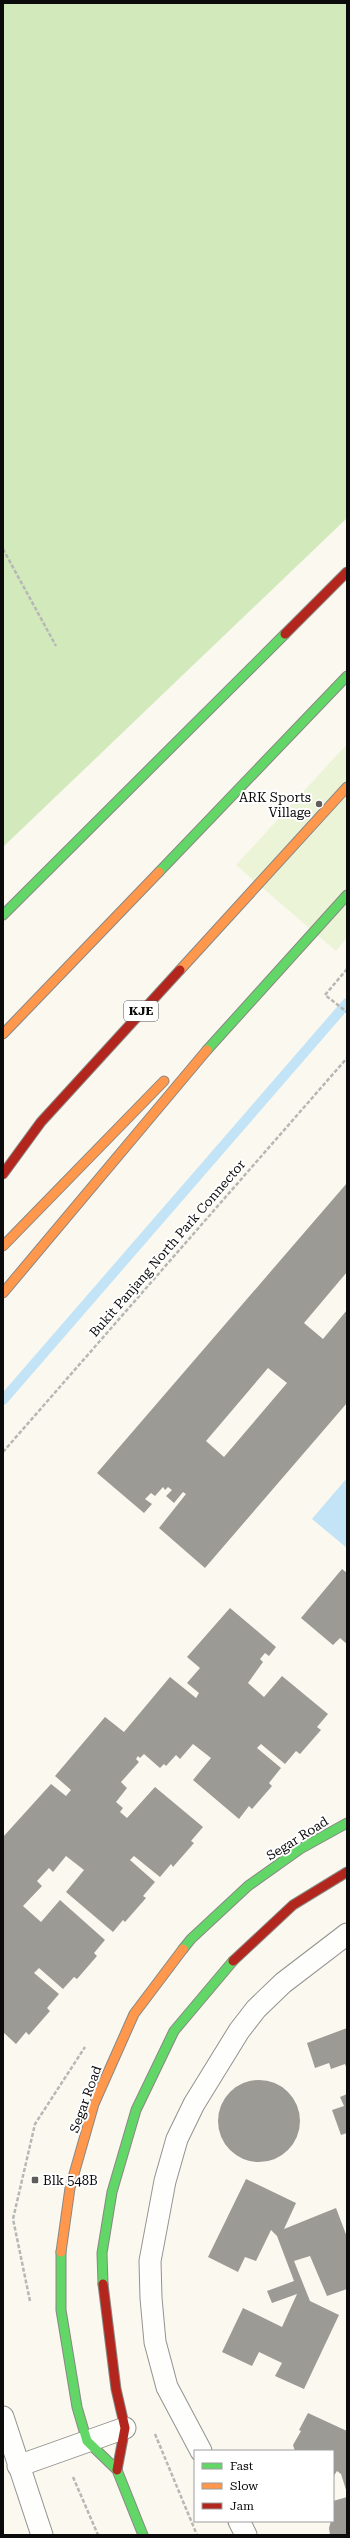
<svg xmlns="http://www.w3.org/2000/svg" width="350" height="2538" font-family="'Roboto Serif',serif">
<rect width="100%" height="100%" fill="#faf8ef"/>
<!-- forest -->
<path fill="#d1e9bb" d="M3,3H347V518L3,847Z"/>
<!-- pitch -->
<path fill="#ecf4d7" d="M347,744V938L336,951L236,865Z"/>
<!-- water -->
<path fill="#c3e3f6" d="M347,1478V1548L312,1519Z"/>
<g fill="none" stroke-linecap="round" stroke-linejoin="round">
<!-- stream -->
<path stroke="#c3e3f6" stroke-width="10" d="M3,1400L347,1003"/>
</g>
<!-- building -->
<path fill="#9c9a95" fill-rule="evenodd" d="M347,1183V1272L304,1323L323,1339L347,1310V1403L205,1568L159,1528L186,1494L183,1492L174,1503L166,1496L172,1490L168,1487L165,1490L163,1487L155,1496L151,1493L145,1499L152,1504L144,1513L97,1473ZM268,1368L287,1383L224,1457L206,1441Z
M342,1569L347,1573V1644L340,1638L333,1645L301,1618Z
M230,1608L276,1647L269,1656L265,1653L260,1659L263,1662L248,1683L264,1697L282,1676L328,1714L317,1727L321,1730L300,1754L296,1751L285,1764L261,1744L257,1748L281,1768L269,1783L272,1786L252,1809L249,1806L239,1819L193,1780L211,1758L193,1744L180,1759L176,1755L166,1766L164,1764L160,1768L144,1754L140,1758L138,1756L136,1759L139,1762L121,1782L127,1788L116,1802L123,1808L120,1812L127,1818L155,1787L203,1827L191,1841L194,1843L173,1867L171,1864L160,1877L134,1856L130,1860L155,1882L143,1896L146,1898L125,1922L123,1920L113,1932L66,1892L84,1870L66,1856L53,1872L49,1868L37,1881L42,1886L23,1906L41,1922L60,1900L105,1940L94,1953L97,1956L77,1979L74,1977L63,1989L39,1968L34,1973L59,1994L47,2008L50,2011L29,2035L26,2032L16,2044L3,2032V1837L51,1784L66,1796L71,1790L55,1776L105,1717L124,1732L170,1677L196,1698L199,1693L187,1683L200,1668L187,1657Z
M347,2028V2070L345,2064L331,2069L329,2063L315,2068L307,2043Z
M218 2121a41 41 0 1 1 82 0a41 41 0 1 1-82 0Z
M347,2094V2133L341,2135L332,2110L344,2106L340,2097Z
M246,2179L296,2203L284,2229L336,2208L347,2237V2289L327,2296L310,2256L294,2261L310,2301L339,2315L304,2389L275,2376L282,2363L259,2352L252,2366L222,2352L243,2308L282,2327L297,2294L272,2303L267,2291L294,2281L277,2236L271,2230L256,2261L245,2257L238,2272L208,2257Z
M308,2413L347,2431V2493L341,2474L337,2471L333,2477V2451H295L293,2445L301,2431L299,2430Z
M347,2497V2535H330L329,2528L331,2521H333V2501Z"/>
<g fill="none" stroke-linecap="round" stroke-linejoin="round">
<!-- lane casing -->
<g stroke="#93928e" stroke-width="23">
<path id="lane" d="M3,2417L42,2535
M201,2451L167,2387L155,2342L151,2298L150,2261L165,2181L177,2139L194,2104L239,2031L256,2009L283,1983L347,1934
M18,2466L125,2428
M239,2521L246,2535"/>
</g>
<!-- fast casing -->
<g stroke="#898884" stroke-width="11">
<path id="fast" d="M159,872L347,676
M3,915L285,634
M207,1050L347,895
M183,1949L191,1939L248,1886L300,1849L347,1823
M61,2252V2310L77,2407L87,2441L117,2470L143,2535
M103,2284L102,2253L112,2192L136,2110L174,2031L233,1961"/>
</g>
<!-- slow casing -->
<g stroke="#898884" stroke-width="11">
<path id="slow" d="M180,970L347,787
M3,1034L159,872
M3,1246L164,1081
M3,1293L207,1050
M61,2252L70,2188L94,2104L134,2014L183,1949"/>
</g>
<!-- jam casing -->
<g stroke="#898884" stroke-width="11">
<path id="jam" d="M285,634L347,572
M3,1174L41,1122L180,970
M233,1961L293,1905L347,1872
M103,2284L116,2389L125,2428L117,2470"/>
</g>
<!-- path -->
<path stroke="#b7b7b5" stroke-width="2.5" stroke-dasharray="4 2" stroke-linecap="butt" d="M3,549L56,646
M347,969L325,995L347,1012
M3,1452L347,1058
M30,2301L13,2219L35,2124L85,2047
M155,2434L197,2535
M73,2477L98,2535"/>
<!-- lane -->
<use href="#lane" stroke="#fefefd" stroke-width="21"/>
<!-- fast -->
<use href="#fast" stroke="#63d668" stroke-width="9"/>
<!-- slow -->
<use href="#slow" stroke="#ff974d" stroke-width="9"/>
<!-- jam -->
<use href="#jam" stroke="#b3261e" stroke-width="9"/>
</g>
<!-- markers -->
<g fill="#5f5e5b" stroke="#fff" stroke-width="1.5">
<circle cx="319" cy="804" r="4"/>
<rect x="31" y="2176" width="8" height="8" rx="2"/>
</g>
<g text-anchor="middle" stroke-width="4" stroke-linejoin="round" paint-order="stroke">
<!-- shield labels -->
<rect fill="#fff" stroke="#545454" stroke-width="1" x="124" y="1001" width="34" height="20" rx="3"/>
<g font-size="12" font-weight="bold" fill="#0b0b0b">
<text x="141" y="1015">KJE</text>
</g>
<!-- poi labels -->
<g font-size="13" fill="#0b0b0b" stroke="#fff" text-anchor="end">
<text x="311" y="802">ARK Sports<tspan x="311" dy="15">Village</tspan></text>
<text x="43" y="2185" text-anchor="start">Blk 548B</text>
</g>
<!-- street labels -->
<g font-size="13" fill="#0b0b0b" stroke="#fff">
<text transform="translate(167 1248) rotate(-49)" y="5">Bukit Panjang North Park Connector</text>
<text transform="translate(297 1838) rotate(-32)" y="5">Segar Road</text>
<text transform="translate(85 2099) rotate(-70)" y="5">Segar Road</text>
</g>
</g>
<!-- border -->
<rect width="350" height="2538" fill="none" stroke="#0b0b0b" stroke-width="8"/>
<!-- legend -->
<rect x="194" y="2450" width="140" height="72" fill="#ffffff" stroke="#9d9d9d"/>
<rect x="202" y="2463" width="20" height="6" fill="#63d668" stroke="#9d9d9d"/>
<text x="230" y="2470" font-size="12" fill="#0b0b0b">Fast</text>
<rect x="202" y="2483" width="20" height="6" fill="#ff974d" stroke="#9d9d9d"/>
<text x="230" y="2490" font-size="12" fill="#0b0b0b">Slow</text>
<rect x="202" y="2503" width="20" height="6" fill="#b3261e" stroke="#9d9d9d"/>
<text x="230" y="2510" font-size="12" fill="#0b0b0b">Jam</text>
</svg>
